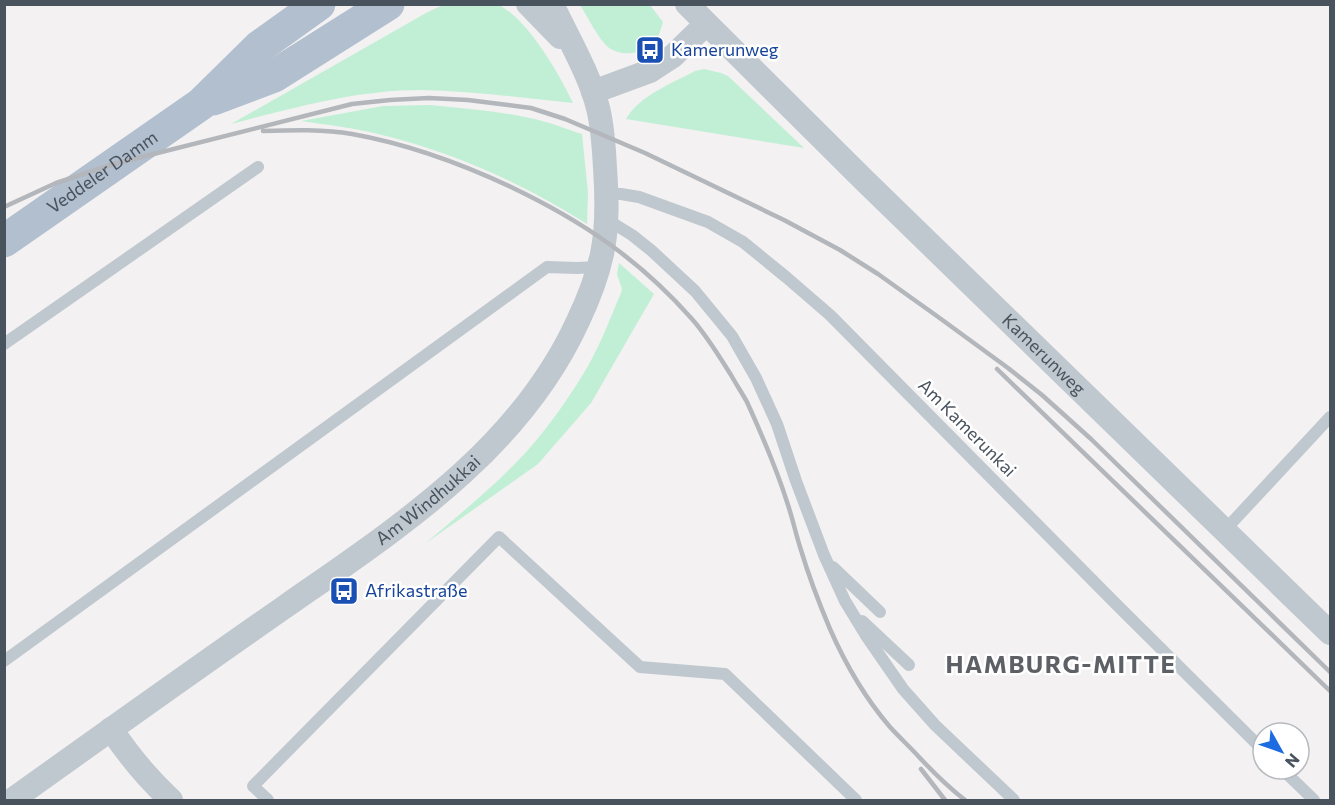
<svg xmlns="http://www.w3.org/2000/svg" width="1335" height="805" font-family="Commissioner,sans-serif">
<rect width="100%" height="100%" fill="#f3f1f1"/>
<!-- green -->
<path fill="#c1efd5" d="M443,5H499C529,21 558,72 573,103C523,98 472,91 421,90C356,90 293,108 231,124L426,13Z
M580,5H650L663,22C661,28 660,34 656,40C646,53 624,58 609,48C598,39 588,17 580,5Z
M704,69L721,73L728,76L804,148L626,119C640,95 671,84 695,71Z
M430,105C467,109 505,111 542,121C555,124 569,130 582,134L588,193L587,224C524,184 455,153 382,135C356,128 328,125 301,121L383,106Z
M619,263L654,294L591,403L538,464L426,543C461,513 497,484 528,450C548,427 566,402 582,376C598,351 609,321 621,293L622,289L617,274Z"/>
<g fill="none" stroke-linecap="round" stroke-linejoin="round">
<!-- service -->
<path stroke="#bfc8cf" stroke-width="12" d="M607,194H621L639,197L708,222L743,242L786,277L830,315L1114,602L1263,750
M606,219L632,235L652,251L695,291L732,336L756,378L777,424L796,481L824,555L845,601L867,637L903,689L935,725L1014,800
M4,344L258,167
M1225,530L1330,417
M833,567L880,612
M862,621L909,665
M4,661L547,267L577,268L598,267
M1282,769L1314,800
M268,800L253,786L499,537L640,667L725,674L856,800"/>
<!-- minor -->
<g stroke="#bfc8cf" stroke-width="24">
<path d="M528,4L560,37"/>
<path id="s1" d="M687,4L865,181L1330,633"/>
<path d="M593,92L650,71L673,56L706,24"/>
<path d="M111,729C129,756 147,778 171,800"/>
<path id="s2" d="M12,800C103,735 194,670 286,606C399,527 519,450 578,321C588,300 597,277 602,254C608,226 607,197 605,168C604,148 603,128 598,108C590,75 567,36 552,4"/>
</g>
<!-- primary -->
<g stroke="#b1bfcf" stroke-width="33">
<path d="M213,99L274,76L388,4"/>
<path id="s3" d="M4,241L201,104L259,47L319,4"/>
</g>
<!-- rail -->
<path stroke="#b3b6bb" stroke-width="4.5" d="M263,131C292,130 324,129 352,134C408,144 460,163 511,187C582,221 639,259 692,319C707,336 719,356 731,375C736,384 742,393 747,402C762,435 777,470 788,505C793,520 796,535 801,550C809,577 819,603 830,629C845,663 865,698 890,727C899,737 910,747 919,757C934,773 948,787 965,800
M4,207L56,183L114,164L352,104L390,100L429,98L468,100L531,108L565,119L645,153L784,220L840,250L878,274L941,319L1008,368L1042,395L1091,439L1330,672
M997,369L1330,691
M921,769L945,800"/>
</g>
<!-- icons -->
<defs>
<g id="bus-square" transform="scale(1.5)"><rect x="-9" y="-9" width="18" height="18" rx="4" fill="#1a4fb4" stroke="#fff"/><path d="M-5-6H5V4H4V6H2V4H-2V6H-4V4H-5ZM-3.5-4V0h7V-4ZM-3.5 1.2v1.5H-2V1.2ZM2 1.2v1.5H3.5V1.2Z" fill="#fff"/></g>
</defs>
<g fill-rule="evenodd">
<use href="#bus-square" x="650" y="50"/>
<use href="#bus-square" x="344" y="591"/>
</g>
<g text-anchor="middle" stroke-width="5" stroke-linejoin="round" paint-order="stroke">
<!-- transit labels -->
<g font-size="18" fill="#164399" stroke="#fff" text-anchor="start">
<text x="671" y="56">Kamerunweg</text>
<text x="365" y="597">Afrikastraße</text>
</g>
<!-- street labels -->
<g font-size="18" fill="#49535e" stroke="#fff">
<text dy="6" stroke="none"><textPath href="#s3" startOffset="120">Veddeler Damm</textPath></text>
<text dy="6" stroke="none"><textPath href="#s1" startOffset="500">Kamerunweg</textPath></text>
<text transform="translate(967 428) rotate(45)" y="6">Am Kamerunkai</text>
<text dy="6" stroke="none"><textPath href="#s2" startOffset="513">Am Windhukkai</textPath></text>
</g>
<!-- district labels -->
<g font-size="24" font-weight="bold" letter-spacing="1.5" fill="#5d6166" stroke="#fff">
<text x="1061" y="673">HAMBURG-MITTE</text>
</g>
</g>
<!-- border -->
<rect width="1335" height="805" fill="none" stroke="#49535e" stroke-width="12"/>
<!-- north arrow -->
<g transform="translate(1281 751) rotate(130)"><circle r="28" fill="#ffffff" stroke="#b6babf" stroke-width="1.5"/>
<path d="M0-4.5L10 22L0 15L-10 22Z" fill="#1d6be1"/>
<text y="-9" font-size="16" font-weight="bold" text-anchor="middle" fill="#49535e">N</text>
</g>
</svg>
